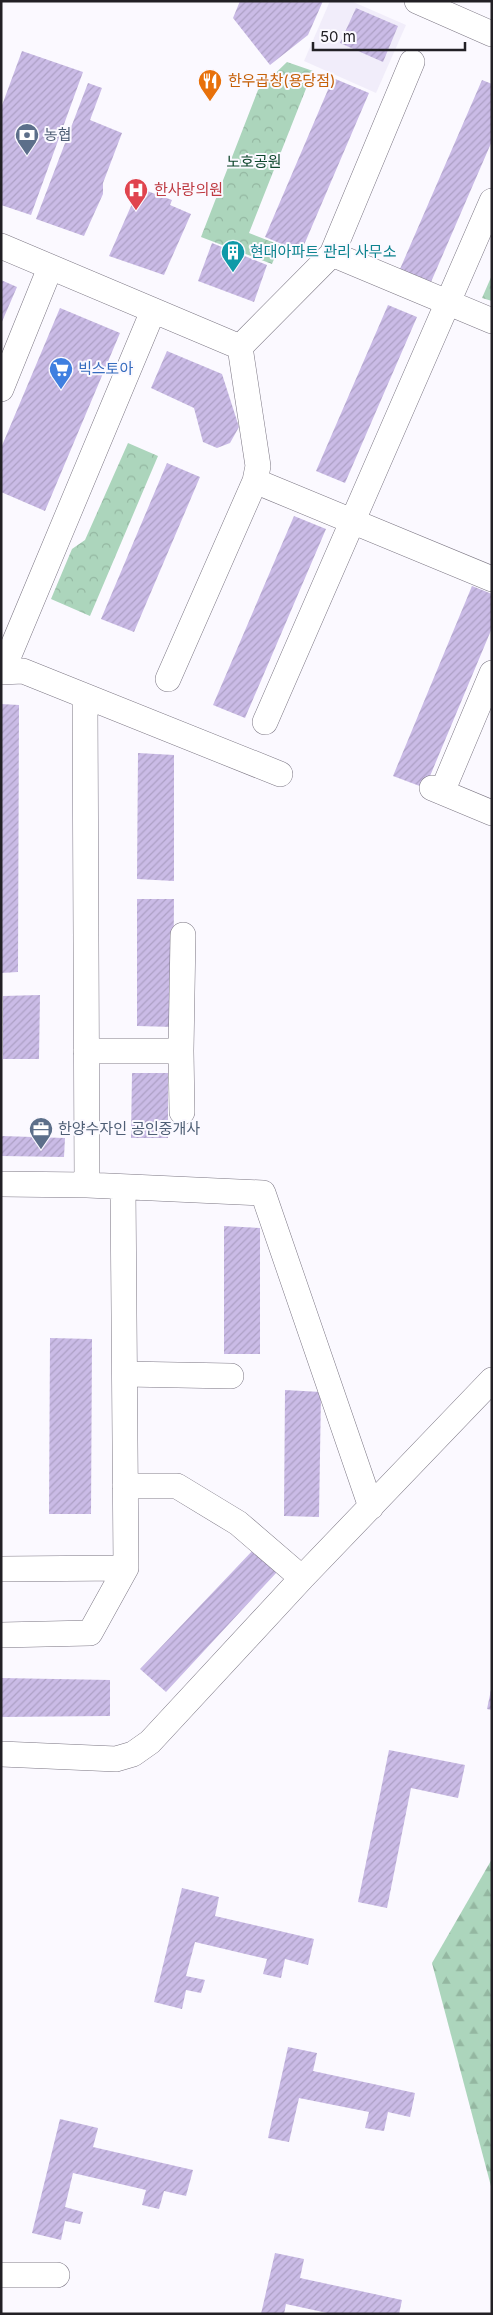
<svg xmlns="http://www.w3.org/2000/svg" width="493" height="2315" font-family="Inter,'Noto Sans KR',sans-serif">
<defs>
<pattern id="forest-firs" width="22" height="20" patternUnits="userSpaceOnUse" patternTransform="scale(1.25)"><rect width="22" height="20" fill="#acd5bc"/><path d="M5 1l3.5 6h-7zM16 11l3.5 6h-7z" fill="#94b7a1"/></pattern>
<pattern id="park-crowns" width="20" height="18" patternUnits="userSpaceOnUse" patternTransform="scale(1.25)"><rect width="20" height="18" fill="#acd5bc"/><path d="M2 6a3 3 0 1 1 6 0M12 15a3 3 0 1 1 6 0" fill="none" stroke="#94b7a1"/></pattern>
<pattern id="building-hatch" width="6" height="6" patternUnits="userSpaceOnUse" patternTransform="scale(1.25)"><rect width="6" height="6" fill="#cabbe6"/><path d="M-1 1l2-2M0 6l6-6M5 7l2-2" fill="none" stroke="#ada0c5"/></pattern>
</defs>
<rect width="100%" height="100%" fill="#fbf9ff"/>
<!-- built -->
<path fill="#f1edfa" d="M330,1H351L406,25L376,93L304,61Z"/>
<!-- forest -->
<path fill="url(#forest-firs)" d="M492,1859V2190L432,1963Z"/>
<!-- park -->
<path fill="url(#park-crowns)" d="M287,62L313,71L249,233L280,245L272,264L201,237L258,90Z
M492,275V301L482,298Z
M128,443L158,456L90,616L51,599L72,549L85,540Z"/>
<!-- building -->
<path fill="url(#building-hatch)" d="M240,1H323L308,35L270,65L233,18Z
M356,8L398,26L383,62L340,43Z
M22,51L83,72L31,215L1,205V108Z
M333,78L369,93L301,252L265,237Z
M482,80L492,84V141L431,282L400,269Z
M88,83L102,88L90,120L122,133L103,183V194L84,236L36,219Z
M139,188L172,200L170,205L191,214L164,275L109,256Z
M212,243L267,265L254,302L198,281Z
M1,280L17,287L1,324Z
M388,305L417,317L345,483L316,471Z
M60,308L120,333L45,511L1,492V448Z
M167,351L222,374L239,427L230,443L217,448L203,442L194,408L151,388Z
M167,463L200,477L134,632L101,619Z
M294,516L326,529L245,718L213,705Z
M472,586L492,594V628L425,788L393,776Z
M1,704L19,705L18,972L1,973Z
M138,753L174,755V881L137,879Z
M137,899H174L173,1027L137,1026Z
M40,995L39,1059H3V996Z
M132,1073H168V1138H131Z
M1,1136L65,1138L64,1157L1,1156Z
M224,1226L260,1228V1354H224Z
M50,1338L92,1339L91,1514H49Z
M285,1390L321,1392L319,1517L284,1516Z
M254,1549L277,1572L166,1692L140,1669Z
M1,1678L110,1680V1716L1,1717Z
M491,1690H492V1710L487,1709Z
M389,1750L465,1765L458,1798L411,1788L387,1908L358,1902Z
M182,1888L219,1897L215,1916L314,1939L308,1965L285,1959L281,1978L263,1974L267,1959L195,1942L186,1976L205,1980L201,1993L186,1990L182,2009L154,2002Z
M288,2047L317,2053L313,2071L415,2093L410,2117L388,2112L384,2131L365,2128L369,2112L299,2098L289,2142L268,2138Z
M60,2119L98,2128L93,2147L193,2170L186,2196L164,2191L159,2209L142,2205L146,2190L73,2173L65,2207L83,2212L80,2224L65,2221L61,2240L32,2233Z
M275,2253L304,2259L300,2278L402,2300L399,2314H332L286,2304L284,2314H261Z"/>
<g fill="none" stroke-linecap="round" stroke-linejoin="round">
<!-- minor casing -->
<g stroke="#7c7784" stroke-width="26">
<path id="minor" d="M417,1L492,34
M1,246L240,347L258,466L255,481L168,679
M332,254L492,321
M240,347L332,254L412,62
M1,389L50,268
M255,481L492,579
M1,672L23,671L280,774
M2,672L153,311
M265,722L492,201
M432,788L492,813
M442,792L492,673
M86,1051H181L183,935
M181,1051L182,1112
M1,1184L87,1185L85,697
M87,1185L263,1193L371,1507
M125,1374L231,1376
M125,1486H177L238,1523L302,1578
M1,1569L126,1568
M1,1635L90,1633L126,1568L123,1187
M1,1754L116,1759L133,1754L150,1742L302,1578L492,1380
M1,2275H57"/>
</g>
<!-- minor -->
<use href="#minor" stroke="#fff" stroke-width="25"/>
</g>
<!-- icons -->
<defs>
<g id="restaurant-pin" transform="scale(1.25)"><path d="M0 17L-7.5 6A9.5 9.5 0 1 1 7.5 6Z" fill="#e8710a" stroke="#fbf9ff"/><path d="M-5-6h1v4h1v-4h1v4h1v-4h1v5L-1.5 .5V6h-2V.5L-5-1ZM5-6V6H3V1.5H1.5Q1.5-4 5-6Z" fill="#fff"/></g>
<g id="bank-pin" transform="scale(1.25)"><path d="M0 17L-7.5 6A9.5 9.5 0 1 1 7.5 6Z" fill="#5c6f8a" stroke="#fbf9ff"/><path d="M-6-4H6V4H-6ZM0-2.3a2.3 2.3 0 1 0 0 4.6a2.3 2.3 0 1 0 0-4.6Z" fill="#fff"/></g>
<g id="hospital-pin" transform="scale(1.25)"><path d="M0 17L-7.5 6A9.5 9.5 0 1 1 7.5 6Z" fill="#e0444e" stroke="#fbf9ff"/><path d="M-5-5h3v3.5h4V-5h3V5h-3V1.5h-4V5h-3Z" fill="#fff"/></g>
<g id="building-pin" transform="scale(1.25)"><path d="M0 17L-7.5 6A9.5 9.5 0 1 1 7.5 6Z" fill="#0f9aa8" stroke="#fbf9ff"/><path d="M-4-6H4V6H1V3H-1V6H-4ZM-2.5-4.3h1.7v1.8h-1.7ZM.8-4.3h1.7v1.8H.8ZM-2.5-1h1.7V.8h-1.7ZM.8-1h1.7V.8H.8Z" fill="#fff"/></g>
<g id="supermarket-pin" transform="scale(1.25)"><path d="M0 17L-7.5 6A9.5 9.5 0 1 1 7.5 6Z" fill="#3f7fe0" stroke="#fbf9ff"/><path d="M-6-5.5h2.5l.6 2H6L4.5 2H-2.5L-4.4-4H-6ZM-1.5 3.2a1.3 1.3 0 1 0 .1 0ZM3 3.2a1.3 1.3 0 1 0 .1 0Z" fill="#fff"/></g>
<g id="office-pin" transform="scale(1.25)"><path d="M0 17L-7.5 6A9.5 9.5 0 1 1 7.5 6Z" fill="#5c6f8a" stroke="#fbf9ff"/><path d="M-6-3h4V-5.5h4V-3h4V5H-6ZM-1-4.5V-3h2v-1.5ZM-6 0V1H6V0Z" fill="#fff"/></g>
</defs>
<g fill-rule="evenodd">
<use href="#restaurant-pin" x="210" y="81"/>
<use href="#bank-pin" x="27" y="135"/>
<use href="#hospital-pin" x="136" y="190"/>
<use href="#building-pin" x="233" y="252"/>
<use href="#supermarket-pin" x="61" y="369"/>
<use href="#office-pin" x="41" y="1129"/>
</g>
<g text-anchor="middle" stroke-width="4" stroke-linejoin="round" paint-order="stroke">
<!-- food labels -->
<g font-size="15" fill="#c56008" stroke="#fbf9ff" text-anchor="start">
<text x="228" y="86">한우곱창(용당점)</text>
</g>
<!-- service labels -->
<g font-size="15" fill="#4e5e75" stroke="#fbf9ff" text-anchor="start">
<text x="44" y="140">농협</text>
<text x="58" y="1134">한양수자인 공인중개사</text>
</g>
<!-- park labels -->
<g font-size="15" fill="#0f472d" stroke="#fbf9ff">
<text x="254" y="167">노호공원</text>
</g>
<!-- health labels -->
<g font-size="15" fill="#be3a42" stroke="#fbf9ff" text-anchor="start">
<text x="154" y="195">한사랑의원</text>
</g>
<!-- culture labels -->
<g font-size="15" fill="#0d838f" stroke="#fbf9ff" text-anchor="start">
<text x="250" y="257">현대아파트 관리 사무소</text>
</g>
<!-- shop labels -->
<g font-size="15" fill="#366cbe" stroke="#fbf9ff" text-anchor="start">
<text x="78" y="374">빅스토아</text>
</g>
</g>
<!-- border -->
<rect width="493" height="2315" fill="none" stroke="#222025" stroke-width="5"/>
<!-- scale -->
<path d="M313 42v8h152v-8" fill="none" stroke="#222025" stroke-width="2.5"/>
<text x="320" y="42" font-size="15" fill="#222025" stroke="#fbf9ff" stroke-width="4" paint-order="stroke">50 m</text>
</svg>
